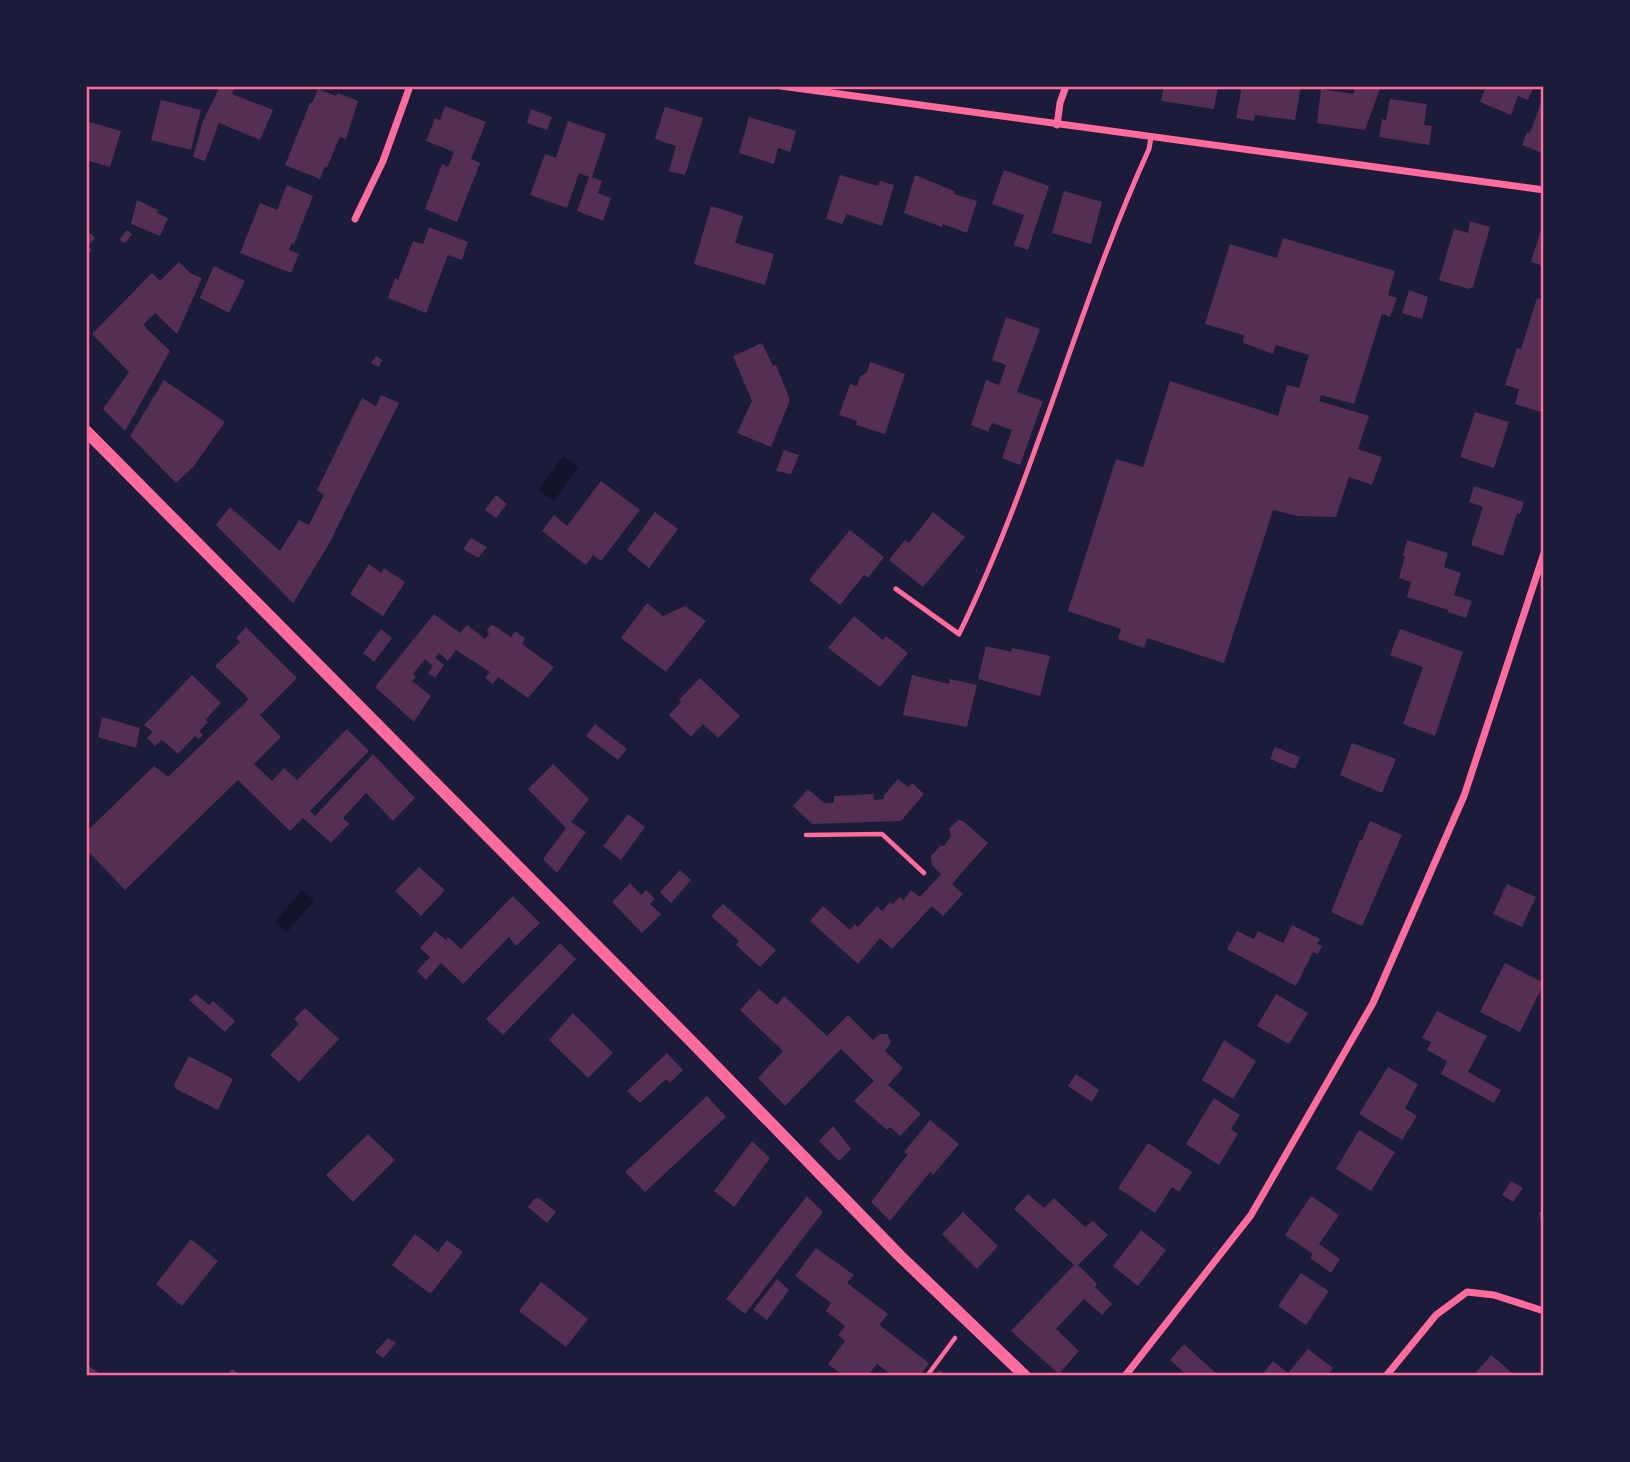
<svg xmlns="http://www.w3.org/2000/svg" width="1630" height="1462" font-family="Spectral,serif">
<rect width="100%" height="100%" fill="#1b1b3a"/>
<!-- water -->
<path fill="#12122b" d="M563,456L578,467L554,501L539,490Z
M302,890L314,901L287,932L275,922Z"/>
<!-- building -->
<path fill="#542f53" d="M220,86H235L232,94L273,110L260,140L219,123L205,161L193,157L203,121Z
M1164,86H1218L1214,109L1161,101Z
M1242,86H1301L1295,120L1255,115L1254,121L1236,118Z
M1356,86H1381L1365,130L1317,123L1321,89L1353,94Z
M1486,86H1534L1528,100L1518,96L1511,115L1480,102Z
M318,89L336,96L338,93L358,101L346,139L340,137L327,167L325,166L320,179L285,165L310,103H312Z
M1544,95V154L1522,145L1527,132L1530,133Z
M1390,99L1427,104L1424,125L1432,126L1429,145L1379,137L1382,119L1386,120Z
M161,100L201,110L191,150L151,140Z
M445,106L486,122L471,159L480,163L457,222L425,209L442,164L448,167L454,152L426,141L435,118L440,120Z
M665,107L703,118L685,175L669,171L676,146L655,139Z
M531,109L552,117L547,130L527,123Z
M749,117L796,131L790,152L778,148L774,164L739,153Z
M86,121L121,131L110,167L86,160Z
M568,121L606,134L592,177L602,181L598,193L611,198L603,221L577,211L589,177L579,173L567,208L530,195L545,154L556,158Z
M1004,170L1049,186L1028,250L1014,245L1024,215L992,204Z
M840,175L878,186L880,181L894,185L882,226L847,214L842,224L826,219Z
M915,175L954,191V194L977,201L967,233L943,224L942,227L904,213Z
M287,185L313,196L294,244L292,243L289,250L299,254L291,273L240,253L260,203L277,210Z
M1064,191L1102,202L1091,244L1052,233Z
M137,200L158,210L157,213L168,218L160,236L131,224Z
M711,206L743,216L735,243L774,254L765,285L694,264Z
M1470,221L1490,227L1473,287L1469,289L1439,280L1454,229L1468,233Z
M429,227L468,242L462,260L448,255L426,313L388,298L395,278L398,280L413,241L423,244Z
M86,229L95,238L88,246L92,250L86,257Z
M127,230L132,234L125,243L119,240Z
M1541,230L1544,231V266L1531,262Z
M1283,238L1395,271L1388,295L1397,298L1390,317L1382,314L1354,404L1321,395L1319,401L1369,416L1358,449L1382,457L1372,485L1349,477L1336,517L1297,516L1273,510L1224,663L1147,638L1144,648L1118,639L1121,629L1068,611L1116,459L1143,467L1170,381L1278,416L1287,385L1299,388L1309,355L1276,345L1273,354L1243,343L1244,335L1205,324L1230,244L1277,258Z
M179,262L190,273L202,278L177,334L155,313L143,325L170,351L125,431L103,409L129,372L92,334L152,273L160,281Z
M214,266L245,281L229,313L200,298Z
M1409,290L1428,297L1422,319L1402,313Z
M1537,298L1544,300V413L1515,404L1519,389L1505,385L1517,348L1521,349Z
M1006,317L1040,329L1017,392L1043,401L1020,465L1002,458L1012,430L992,423L988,432L971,425L986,380L999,385L1006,365L992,360Z
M762,343L773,366L776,365L790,400L771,447L737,433L752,401L733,356Z
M376,356L382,360L379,367L371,363Z
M870,362L905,374L885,434L856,425L857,421L839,415L850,384L857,386L860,377L867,372Z
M164,380L225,422L193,467L176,483L130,436Z
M381,395L399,403L329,544L293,603L216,525L230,507L280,551L299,520L309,525L324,495L317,490L362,398L376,406Z
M1475,412L1509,422L1494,468L1460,457Z
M784,450L799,455L791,474L776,471Z
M601,481L640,510L601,561L593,555L586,565L542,531L554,515L567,526Z
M1474,486L1524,502L1520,514L1517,513L1503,556L1471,545L1483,507L1469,502Z
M496,495L507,504L496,518L485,510Z
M655,512L678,529L649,568L627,550Z
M933,512L965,537L923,587L889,560L905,540L909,543Z
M850,530L884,557L868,578L864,575L840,605L809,580Z
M471,538L487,547L478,558L463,549Z
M1407,540L1448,553L1444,567L1461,573L1454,595L1472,601L1466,618L1448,612V610L1407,597L1411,582L1399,578L1405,556L1403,555Z
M369,564L381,573L384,568L405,582L383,616L350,594Z
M647,603L663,616L685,606L706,621L666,672L621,638Z
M434,614L460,633L467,625L485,639L489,634L487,631L490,626L493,625L511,637L515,631L525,638L522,644L554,667L528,698L498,677L493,684L485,678L490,672L456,650L448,661L439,653L435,658L444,665L435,678L428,673L433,666L425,659L413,674L416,677L412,681L431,696L414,722L375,687Z
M854,616L883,640L886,636L908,653L880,687L828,648Z
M246,627L297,678L260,715L281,737L254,764L272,781L284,768L297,780L347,729L369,751L310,811L315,816L373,754L415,798L393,821L366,793L343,818L349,824L331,843L303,818L290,831L238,780L125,890L86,849V832L154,766L168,777L249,699L215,666L240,642L236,638Z
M381,629L392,638L374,662L363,653Z
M1400,629L1463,652L1435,736L1403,724L1423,667L1390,655Z
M986,646L1011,652L1012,648L1050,656L1040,696L978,679Z
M192,675L221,703L205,720L208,722L199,731L203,735L199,739L195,736L178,754L162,740L155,746L147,738L153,732L144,725Z
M912,675L949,684L950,679L977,685L967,727L903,715Z
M700,678L740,716L718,738L703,724L691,737L669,715L681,702L679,700Z
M102,717L140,728L136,748L98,737Z
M595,724L627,749L618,760L586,736Z
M1352,743L1396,759L1382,793L1340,775Z
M1275,747L1300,757L1295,769L1270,759Z
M553,764L589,799L571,822L586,832L557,873L543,859L566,828L528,789Z
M898,779L908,787L912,783L924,794L901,821L812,824L793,806L808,789L824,803H834V796L873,794L874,800L884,799V795Z
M628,814L645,827L621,860L603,846Z
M958,820L963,821L988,843L952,884L963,894L943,916L932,906L892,949L880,938L858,964L810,921L823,906L850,930L855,924L858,927L877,906L882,911L890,902L893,904L899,897L904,900L911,890L920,897L941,874L932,865L931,856L940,846H944L951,836L949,829Z
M1370,821L1402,835L1362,926L1331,912L1360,840H1362Z
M419,867L445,890L421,916L395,891Z
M680,870L691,880L671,903L660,892Z
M630,883L641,895L646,890L655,899L650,904L661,914L642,933L612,902Z
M1507,884L1536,897L1522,927L1493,914Z
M513,896L540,923L516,946L509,937L463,984L441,963L426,980L417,971L430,957L420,948L435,931L446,940L448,937L461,949Z
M723,904L776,950L760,967L736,945L739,941L711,916Z
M1292,925L1320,939L1317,944L1322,946L1318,954L1313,952L1296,986L1227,949L1237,931L1254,939L1258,931L1283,943Z
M560,943L576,959L503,1035L486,1019Z
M1505,963L1544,983L1520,1032L1480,1012Z
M759,989L777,1005L784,996L827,1036L848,1015L873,1040L880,1034H887L891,1042L885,1051L903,1068L888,1085L921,1114L900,1136L890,1127L887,1130L854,1101L874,1081L841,1049L785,1106L758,1078L783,1051L740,1010Z
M196,994L209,1005L213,1001L235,1021L225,1032L189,1000Z
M1276,994L1308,1013L1289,1044L1257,1026Z
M305,1008L339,1039L299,1082L270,1055L299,1024L294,1019Z
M1437,1011L1487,1036L1468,1072L1501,1090L1494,1103L1441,1074L1447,1061L1427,1050L1431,1042L1422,1038Z
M573,1013L613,1053L588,1078L549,1040Z
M1224,1040L1256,1061L1233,1099L1202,1080Z
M667,1053L683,1070L670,1083L666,1079L640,1103L627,1091Z
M189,1056L233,1079L218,1110L176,1089L174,1085Z
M1388,1067L1418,1084L1405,1108L1417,1116L1402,1140L1359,1114Z
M1076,1074L1099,1090L1092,1102L1068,1086Z
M707,1096L726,1117L645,1192L625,1172Z
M1214,1098L1240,1115L1231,1129L1238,1134L1219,1165L1186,1144Z
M930,1120L959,1144L933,1175L930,1172L890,1221L871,1202L908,1154L904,1152Z
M833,1126L851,1149L839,1161L819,1141Z
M1359,1130L1395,1152L1371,1191L1336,1169Z
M368,1134L395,1160L353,1202L326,1175Z
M752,1141L770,1158L734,1207L714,1191Z
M1148,1143L1192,1172L1179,1192L1172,1187L1155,1213L1118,1188Z
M1511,1181L1523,1188L1513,1202L1502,1195Z
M1028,1194L1044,1208L1054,1198L1085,1227L1093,1221L1108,1235L1078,1265L1097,1284L1095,1287L1112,1304L1102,1315L1084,1299L1056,1329L1079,1351L1059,1374L1011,1331L1074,1265L1014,1209Z
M807,1196L823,1212L745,1314L726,1299Z
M1311,1196L1339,1215L1319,1244L1340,1259L1331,1273L1310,1258L1313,1254L1285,1235Z
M539,1198L556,1212L547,1223L528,1207L534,1199Z
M963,1212L998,1246L977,1269L942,1234Z
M1539,1212H1544V1234H1543Z
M1141,1230L1166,1250L1138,1286L1113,1266Z
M415,1234L438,1252L447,1240L463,1252L432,1292L429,1293L392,1265Z
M191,1239L218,1261L182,1306L156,1284Z
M816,1248L854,1275L847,1283L888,1314L879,1325L929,1363L920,1376H893L877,1364L867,1376H844L828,1364L845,1341L838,1335L845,1326L826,1311L831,1303L795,1276Z
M1301,1273L1329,1291L1306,1325L1278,1306Z
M777,1279L789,1290L767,1320L753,1310Z
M541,1282L588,1319L566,1347L519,1311Z
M388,1338L396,1343L383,1358L375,1352Z
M1184,1344L1219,1376H1188L1170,1360Z
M1308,1349L1333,1368L1327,1376H1261L1273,1361L1288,1373Z
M1491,1355L1516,1376H1473Z
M86,1364L103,1376H86Z
M232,1369L242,1376H226Z
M939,1370L948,1376H934Z"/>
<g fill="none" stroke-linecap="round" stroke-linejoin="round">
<!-- path -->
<path stroke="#ff6b9d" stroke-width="4.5" d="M806,835L882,834L924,873
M927,1376L955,1338"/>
<!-- service -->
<path stroke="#ff6b9d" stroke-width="5" d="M896,589L959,634C1035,479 1077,307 1149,149L1151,137"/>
<!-- minor -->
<path stroke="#ff6b9d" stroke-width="7" d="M781,86L1544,190
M1057,125L1060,103L1066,86
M355,219L383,161L410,86
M1125,1376L1251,1215L1373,1003L1464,796L1544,553
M1386,1376L1436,1315L1467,1292L1494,1295L1544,1311"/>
<!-- tertiary -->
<path stroke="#ff6b9d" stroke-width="12" d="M86,431L694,1044L899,1255L1025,1376"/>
</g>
<!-- border -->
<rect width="1630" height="1462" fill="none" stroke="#1b1b3a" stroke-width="175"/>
<rect x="88" y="88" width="1454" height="1286" fill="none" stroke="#ff6b9d" stroke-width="2.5"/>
</svg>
